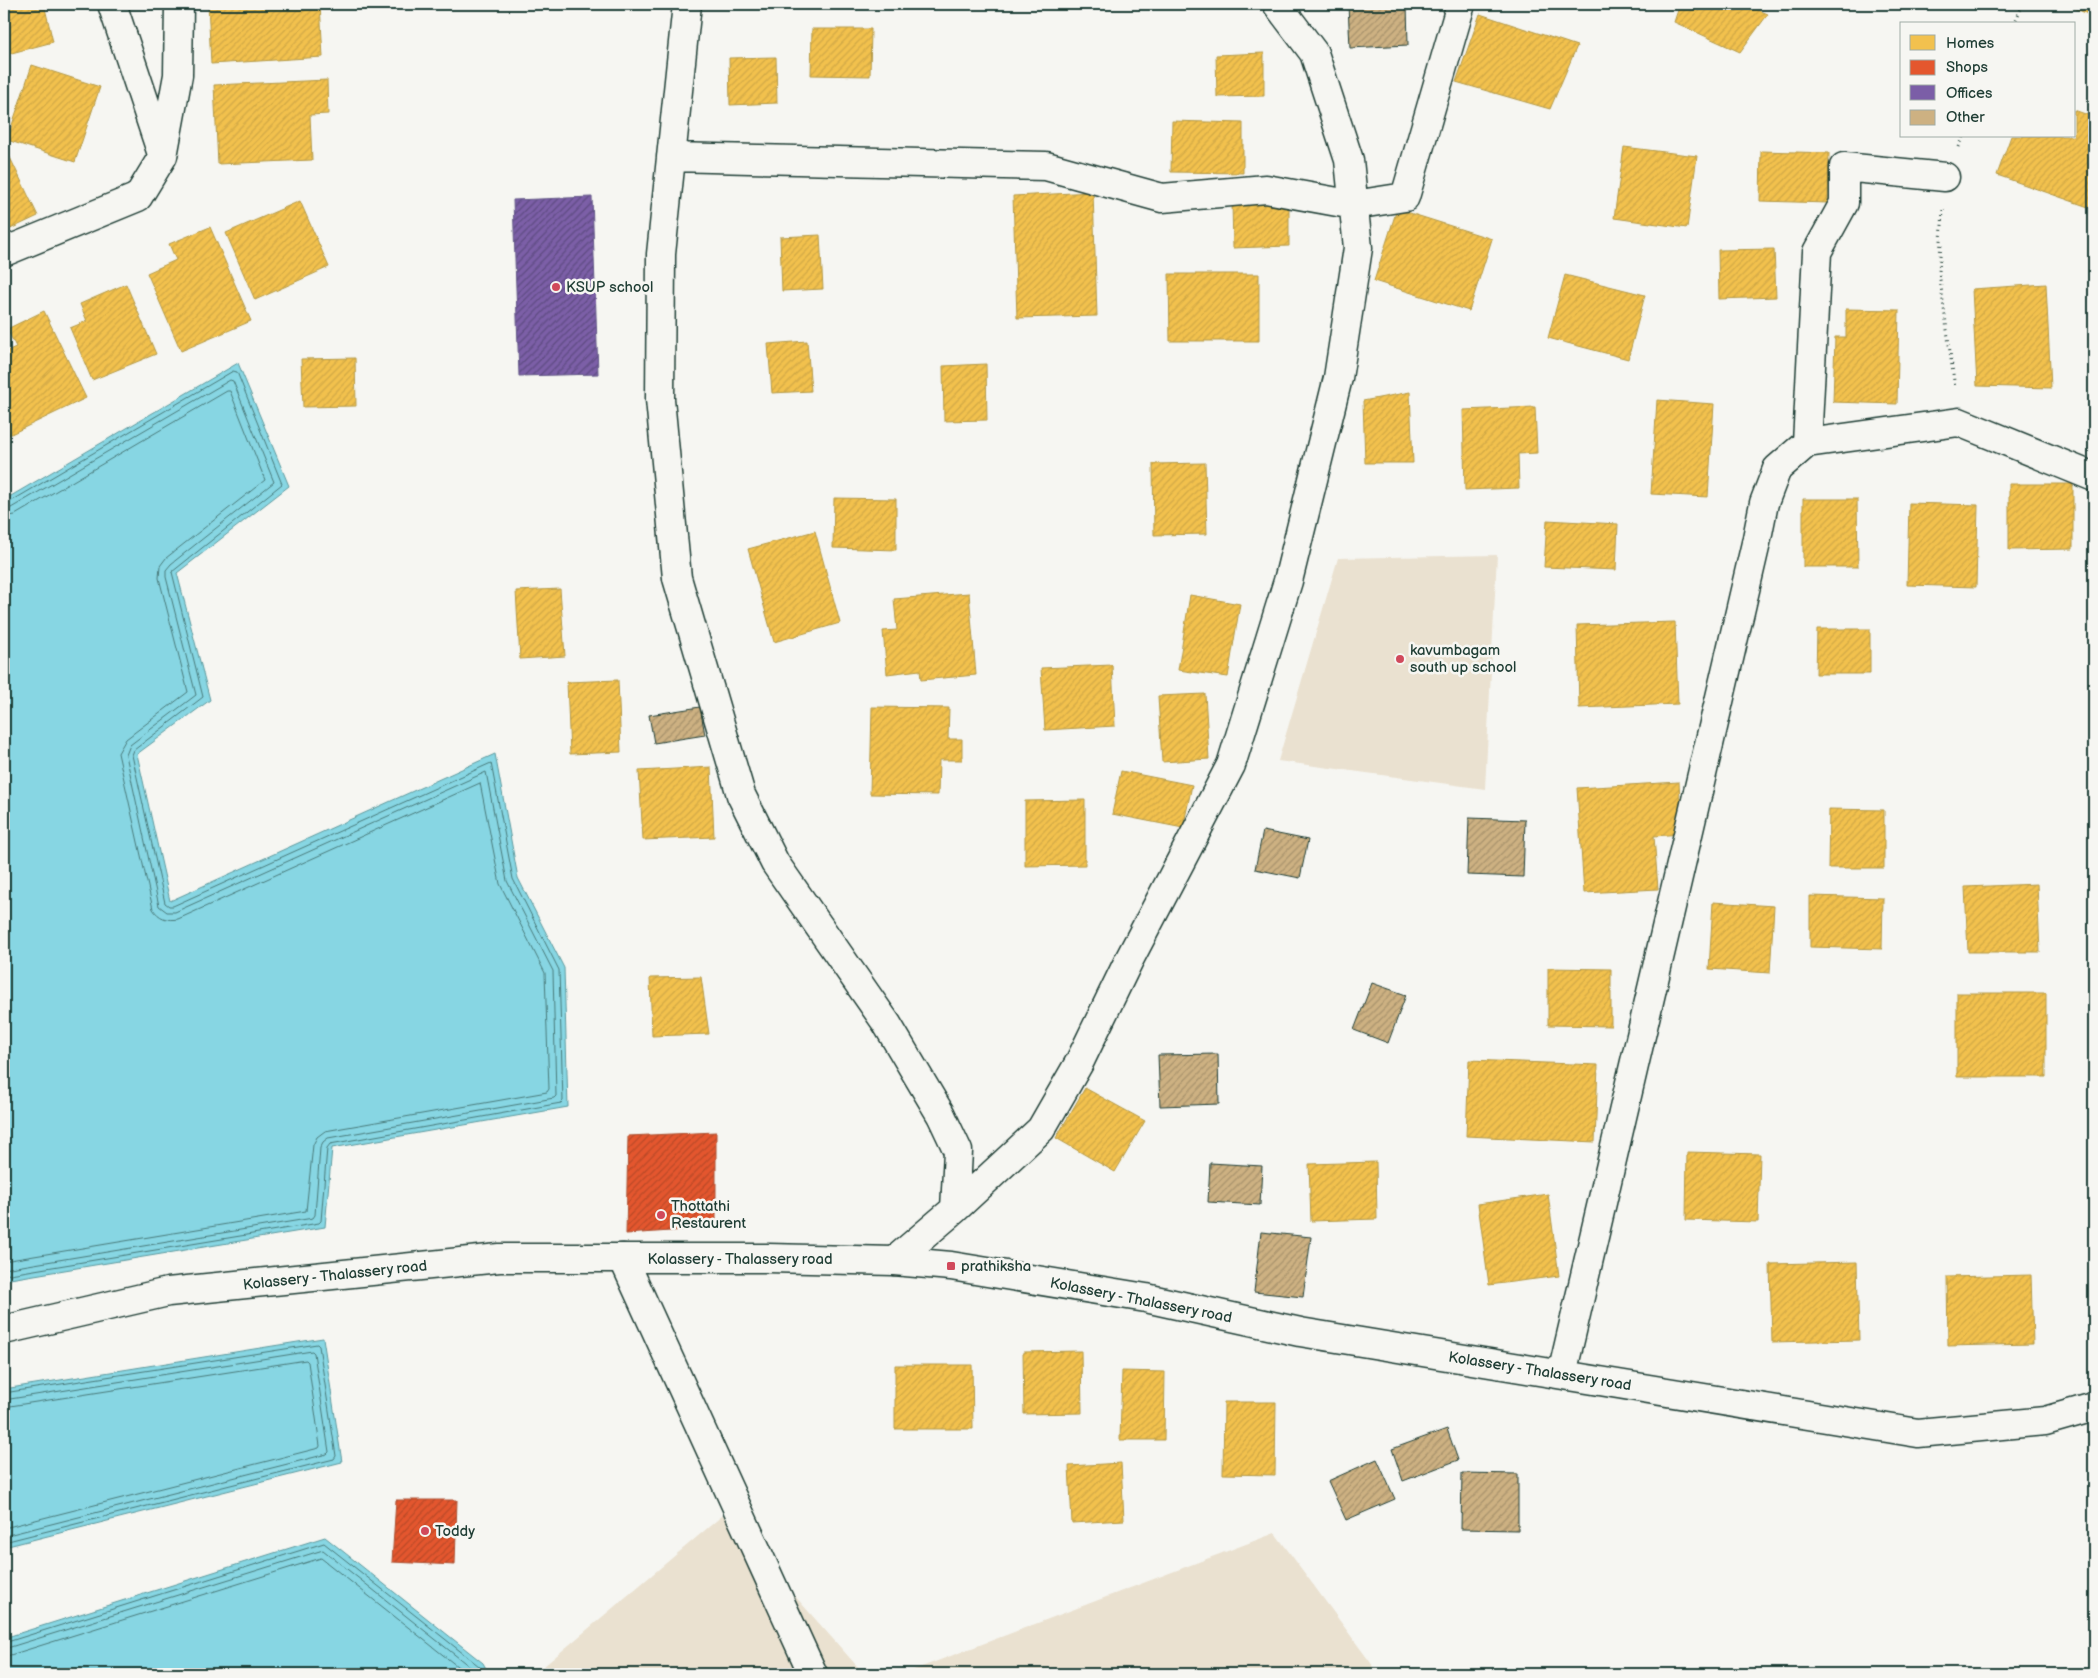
<svg xmlns="http://www.w3.org/2000/svg" width="2098" height="1678" font-family="'Balsamiq Sans',sans-serif">
<defs>
<pattern id="homes-hatch" width="6" height="6" patternUnits="userSpaceOnUse" patternTransform="scale(1.25)"><rect width="6" height="6" fill="#f2c14e"/><path d="M-1 1l2-2M0 6l6-6M5 7l2-2" fill="none" stroke="#cfa745"/></pattern>
<pattern id="shops-hatch" width="6" height="6" patternUnits="userSpaceOnUse" patternTransform="scale(1.25)"><rect width="6" height="6" fill="#e4572e"/><path d="M-1 1l2-2M0 6l6-6M5 7l2-2" fill="none" stroke="#b84928"/></pattern>
<pattern id="offices-hatch" width="6" height="6" patternUnits="userSpaceOnUse" patternTransform="scale(1.25)"><rect width="6" height="6" fill="#7b5ea7"/><path d="M-1 1l2-2M0 6l6-6M5 7l2-2" fill="none" stroke="#5e4b81"/></pattern>
<pattern id="building-hatch" width="6" height="6" patternUnits="userSpaceOnUse" patternTransform="scale(1.25)"><rect width="6" height="6" fill="#cdb182"/><path d="M-1 1l2-2M0 6l6-6M5 7l2-2" fill="none" stroke="#a6916b"/></pattern>
</defs>
<rect width="100%" height="100%" fill="#f6f6f2"/>
<filter id="ink" filterUnits="userSpaceOnUse"><feTurbulence type="fractalNoise" baseFrequency=".02" numOctaves="2"/><feDisplacementMap in="SourceGraphic" scale="10" xChannelSelector="R" yChannelSelector="G"/><feConvolveMatrix kernelMatrix="1 2 1 2 8 2 1 2 1" color-interpolation-filters="sRGB"/></filter>
<g filter="url(#ink)">
<!-- built -->
<path fill="#eae1d0" d="M1497,555L1485,789L1278,761L1338,558Z
M723,1515L864,1674H537V1672Z
M1275,1533L1379,1674H903Z"/>
<!-- water -->
<path fill="#87d6e3" stroke="#5d999d" d="M238,363L289,486L177,573L210,700L137,754L170,901L495,754L518,878L564,968L568,1107L332,1148L325,1227L4,1280V500Z
M323,1338L342,1462L4,1547V1389Z
M325,1537L483,1663L489,1674H4V1638Z"/>
<!-- homes -->
<path fill="url(#homes-hatch)" stroke="#b39946" d="M4,4H44L53,42L4,55Z
M208,4H320L323,57L211,64Z
M1680,4H1744L1768,14L1740,52L1674,22Z
M2069,4H2094V17L2068,5Z
M1480,14L1577,46L1550,109L1456,82Z
M812,29H871L870,76L811,75Z
M1264,53V96L1217,97L1216,55Z
M776,57L777,103L730,105L729,58Z
M32,65L100,87L75,162L7,140Z
M327,80L328,114L310,115L312,160L218,164L214,85Z
M2074,110L2094,117V209L1997,175L2011,136H2074Z
M1172,121L1243,123V173L1171,172Z
M4,145L38,216L4,232Z
M1624,147L1697,156L1687,228L1614,218Z
M1761,151L1829,153L1828,203L1760,201Z
M1093,192L1097,316L1017,318L1013,196Z
M300,201L329,267L255,300L226,233Z
M1289,201V246L1233,248L1232,203Z
M1397,209L1492,239L1469,311L1374,281Z
M210,227L251,321L181,351L147,273L176,260L169,244Z
M820,235L823,289L782,291L780,237Z
M1774,249L1776,297L1719,299L1718,250Z
M1169,274H1259V341H1170Z
M1565,275L1645,295L1628,359L1548,338Z
M126,284L156,354L92,380L70,328L87,321L80,304Z
M2046,284L2051,388L1977,386L1972,289Z
M1846,309L1899,310L1897,404L1833,402L1835,337H1846Z
M44,311L86,398L7,436L4,430V352L16,347L7,329Z
M807,341L811,391L772,393L768,344Z
M355,358L356,406L303,407L301,359Z
M986,364L987,420L944,421L943,366Z
M1410,392L1413,463H1365L1363,401Z
M1657,400L1714,404L1708,497L1651,494Z
M1535,407L1537,453L1518,454L1519,488L1465,490L1463,410Z
M1205,463L1207,534L1154,535L1153,464Z
M2009,484H2073V549L2009,550Z
M834,498L896,499V550L833,548Z
M1803,499H1857L1858,567H1803Z
M1909,503L1978,505L1976,587L1907,585Z
M1547,520L1618,524L1616,570L1544,567Z
M815,531L840,623L774,642L748,549Z
M560,589L565,656L520,659L516,591Z
M969,593L976,675L921,680L920,670L887,674L883,631L897,630L894,599Z
M1190,595L1240,604L1228,677L1178,670Z
M1675,622L1678,704L1579,708L1577,625Z
M1817,629H1870V674H1816Z
M1112,665L1115,726L1045,730L1041,668Z
M618,680L621,752L570,754L567,682Z
M1205,694L1209,759L1162,762L1158,696Z
M872,707L949,708L948,739H962V760H939L938,795L870,794Z
M711,767L714,837L643,840L639,771Z
M1121,771L1192,785L1183,828L1112,814Z
M1679,782L1682,834L1654,836L1658,889L1584,893L1577,788Z
M1085,800V865L1025,866V801Z
M1829,809L1884,810V868H1828Z
M2037,884L2040,952H1968L1965,887Z
M1810,896L1883,898L1882,949L1810,947Z
M1713,902L1774,906L1770,973L1709,969Z
M1548,968L1611,969V1026L1548,1025Z
M701,977L709,1034L652,1036L650,978Z
M1957,993H2046V1077H1957Z
M1469,1060L1598,1065L1595,1142L1466,1136Z
M1085,1088L1145,1121L1115,1172L1056,1138Z
M1687,1152L1760,1154L1758,1222L1686,1220Z
M1376,1162L1377,1219L1311,1221L1309,1164Z
M1548,1194L1559,1276L1489,1285L1478,1204Z
M1857,1262L1859,1340L1772,1342L1770,1264Z
M2031,1275L2033,1344L1948,1346L1947,1277Z
M1081,1351L1082,1413L1024,1414L1023,1352Z
M895,1365H972L973,1429H895Z
M1122,1371L1165,1372L1164,1440H1120Z
M1224,1402H1276L1275,1475L1223,1474Z
M1121,1463L1124,1520L1072,1523L1069,1466Z"/>
<!-- shops -->
<path fill="url(#shops-hatch)" stroke="#a94f30" d="M716,1132V1228L626,1234L628,1136Z
M396,1500H457L455,1565L392,1562Z"/>
<!-- offices -->
<path fill="url(#offices-hatch)" stroke="#5f5484" d="M592,197L598,374L519,376L513,200Z"/>
<g fill="none" stroke-linecap="round" stroke-linejoin="round">
<!-- shore -->
<path stroke="#497a7a" stroke-width="1" d="M4,504L8,503L233,371L237,372L282,484L172,572L203,697L134,750L132,755L165,903L169,906H173L491,763L513,879L559,970L563,1101L561,1103L330,1144L327,1148L321,1221L319,1223L4,1275
M4,510L11,508L230,380L233,381L274,482L171,564L166,570V577L196,695L130,745L126,755L159,906L167,912H175L486,772L507,881L553,971L556,1096L554,1098L328,1138L323,1142L320,1148L315,1215L313,1218L4,1269
M4,517L15,515L227,391H230L265,480L166,558L160,566L159,578L188,692L126,739L118,753L153,909C159,918 167,921 178,919L480,783L500,884L545,973L549,1089L547,1092L325,1131L317,1137L313,1145L306,1211L4,1261
M4,1393L317,1344L319,1346L336,1456L334,1459L4,1542
M4,1400L312,1351L314,1353L329,1452L327,1454L4,1536
M4,1407L306,1360L308,1362L320,1446L319,1448L4,1528
M4,1643L324,1543L479,1666L483,1674
M4,1649L323,1550L474,1670L476,1674
M4,1657L321,1558L467,1674"/>
</g>
<!-- building -->
<path fill="url(#building-hatch)" stroke="#1f3d34" d="M1348,4H1407L1408,45L1350,48Z
M700,707L705,735L654,743L649,715Z
M1469,818L1525,820L1523,877L1467,875Z
M1263,831L1308,840L1300,878L1255,869Z
M1372,983L1406,995L1388,1043L1354,1030Z
M1218,1054L1219,1104L1160,1106L1158,1055Z
M1210,1163L1262,1166L1260,1205L1208,1202Z
M1261,1232L1311,1237L1303,1297L1254,1292Z
M1447,1429L1458,1460L1403,1481L1392,1449Z
M1377,1459L1395,1499L1346,1520L1328,1481Z
M1462,1473L1518,1474V1530L1461,1529Z"/>
<g fill="none" stroke-linecap="round" stroke-linejoin="round">
<!-- minor casing -->
<g stroke="#1f3d34" stroke-width="31">
<path id="minor" d="M112,4L162,154
M687,4L661,254L660,399L677,578L741,795L775,863L887,1024L941,1115L958,1151L955,1209L894,1261
M671,157L1046,166L1162,198L1266,189L1354,205L1405,197L1461,4
M4,252L138,197L163,156L178,75L179,4
M1807,443L1817,252L1844,203V167L1945,177
M955,1209L1041,1129L1079,1063L1130,958L1231,765L1288,581L1338,378L1358,248L1349,160L1314,53L1277,4
M623,1258L813,1674
M1562,1374L1756,543L1764,503L1777,469L1807,443L1959,422L2094,477"/>
</g>
<!-- secondary casing -->
<g stroke="#1f3d34" stroke-width="31">
<path id="secondary" d="M4,1330L168,1292L499,1258H768L894,1261L951,1266L1146,1298L1300,1332L1918,1433L2045,1421L2094,1407"/>
</g>
<!-- path -->
<path stroke="#1f3d34" stroke-width="3" stroke-dasharray="1 4" stroke-linecap="butt" d="M2014,24L2023,4
M1959,147L1964,136
M1943,210L1939,272L1955,388"/>
<!-- minor -->
<use href="#minor" stroke="#f6f6f2" stroke-width="28"/>
<!-- secondary -->
<use href="#secondary" stroke="#f6f6f2" stroke-width="28"/>
</g>
</g>
<!-- markers -->
<g fill="#d1495b" stroke="#f6f6f2" stroke-width="2">
<circle cx="556" cy="287" r="5"/>
<circle cx="1400" cy="659" r="5"/>
<circle cx="661" cy="1215" r="5"/>
<rect x="946" y="1261" width="10" height="10" rx="2.5"/>
<circle cx="425" cy="1531" r="5"/>
</g>
<g text-anchor="middle" stroke-width="5" stroke-linejoin="round" paint-order="stroke">
<!-- poi labels -->
<g font-size="15" fill="#1f3d34" stroke="#f6f6f2" text-anchor="start">
<text x="566" y="292">KSUP school</text>
<text x="1410" y="655">kavumbagam<tspan x="1410" dy="17">south up school</tspan></text>
<text x="671" y="1211">Thottathi<tspan x="671" dy="17">Restaurent</tspan></text>
<text x="961" y="1271">prathiksha</text>
<text x="435" y="1536">Toddy</text>
</g>
<!-- street labels -->
<g font-size="15" fill="#1f3d34" stroke="#f6f6f2">
<text x="740" y="1264">Kolassery - Thalassery road</text>
<text transform="translate(335 1275) rotate(-6)" y="5">Kolassery - Thalassery road</text>
<text transform="translate(1141 1300) rotate(11)" y="5">Kolassery - Thalassery road</text>
<text transform="translate(1540 1371) rotate(9)" y="5">Kolassery - Thalassery road</text>
</g>
</g>
<!-- margin -->
<rect width="2098" height="1678" fill="none" stroke="#f6f6f2" stroke-width="20"/>
<rect x="10" y="10" width="2078" height="1658" fill="none" stroke="#1f3d34" stroke-width="2" filter="url(#ink)"/>
<!-- legend -->
<rect x="1900" y="22" width="175" height="115" fill="#f6f6f2" stroke="#a0aca6"/>
<rect x="1910" y="35" width="25" height="15" fill="#f2c14e" stroke="#a0aca6"/>
<text x="1946" y="48" font-size="15" fill="#1f3d34">Homes</text>
<rect x="1910" y="60" width="25" height="15" fill="#e4572e" stroke="#a0aca6"/>
<text x="1946" y="72" font-size="15" fill="#1f3d34">Shops</text>
<rect x="1910" y="85" width="25" height="15" fill="#7b5ea7" stroke="#a0aca6"/>
<text x="1946" y="98" font-size="15" fill="#1f3d34">Offices</text>
<rect x="1910" y="110" width="25" height="15" fill="#cdb182" stroke="#a0aca6"/>
<text x="1946" y="122" font-size="15" fill="#1f3d34">Other</text>
</svg>
